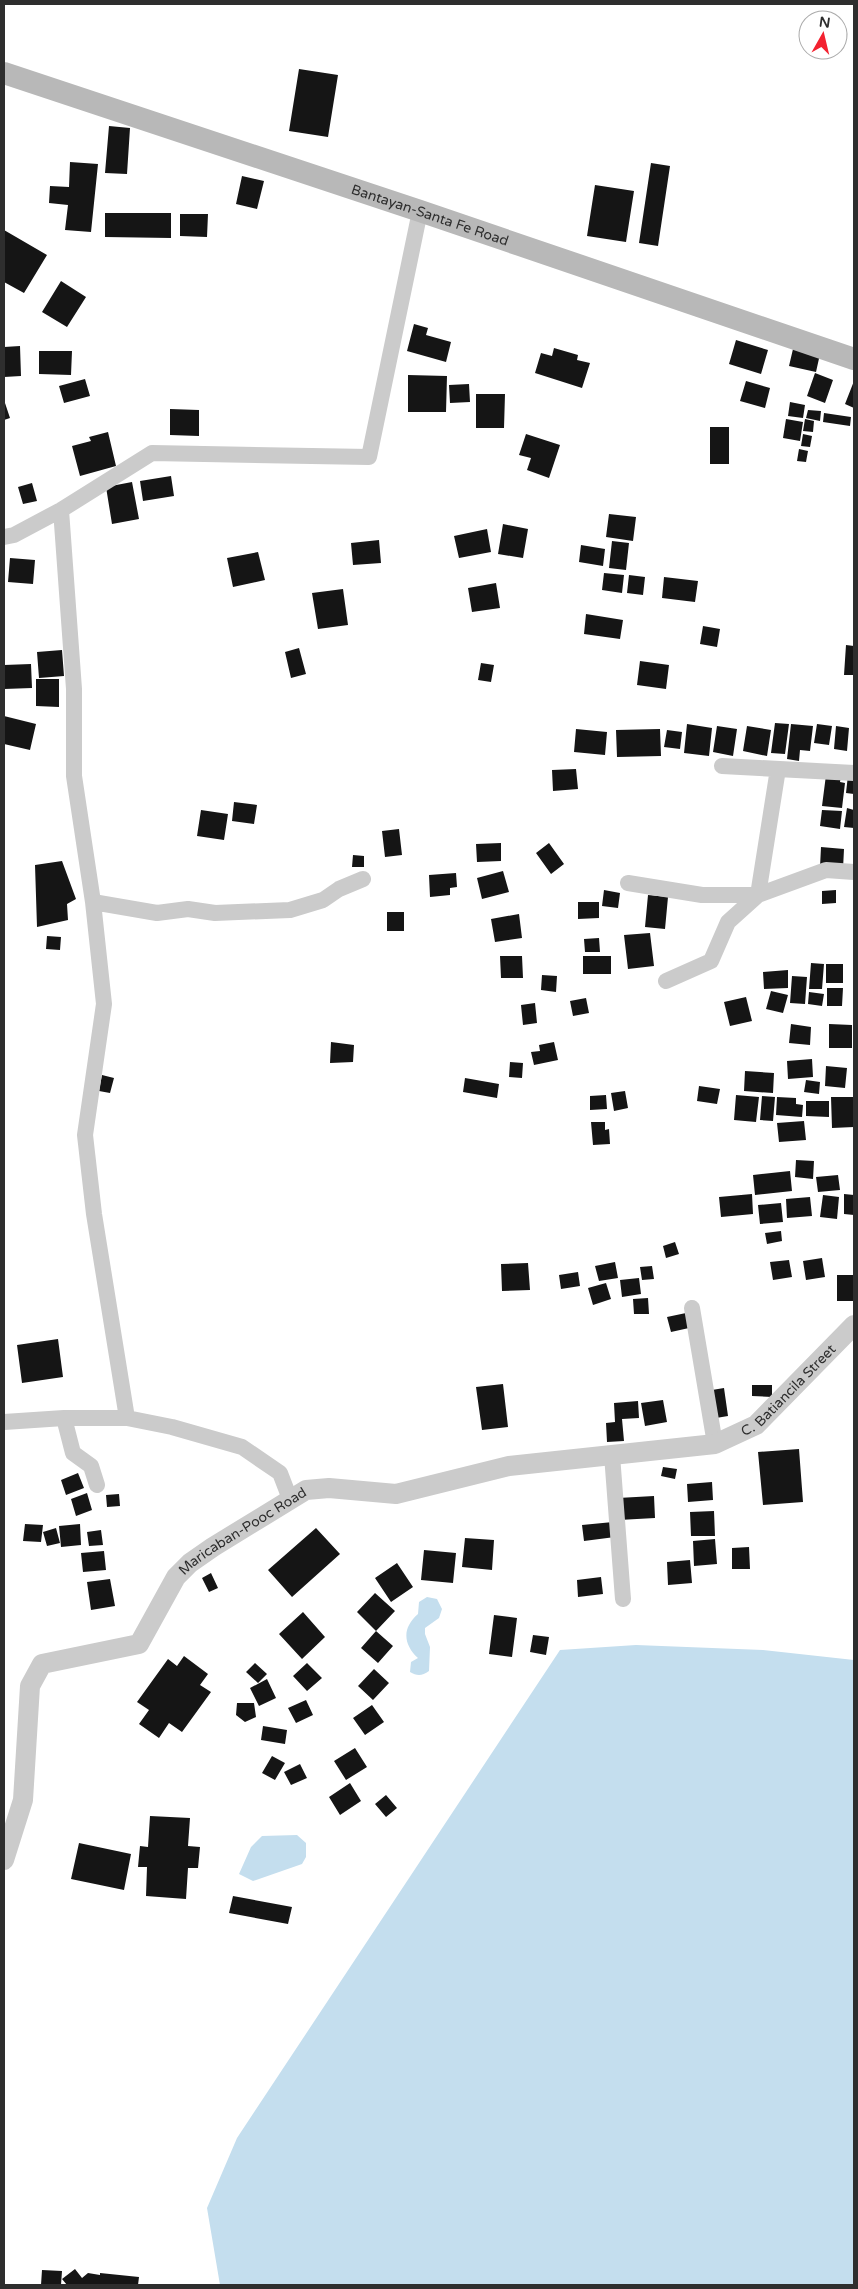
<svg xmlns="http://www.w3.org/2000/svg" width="858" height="2289" font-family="'Varela Round',sans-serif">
<rect width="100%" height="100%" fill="#fff"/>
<!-- water -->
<path fill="#c4deee" d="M427,1597L437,1599L442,1609L439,1618L425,1628V1634L430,1647L429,1671C422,1676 417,1676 410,1672L411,1662L418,1658C403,1644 402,1628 418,1614L419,1602Z
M636,1645L763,1650L854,1660V2285H220L207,2208L237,2138L560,1650Z
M297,1835L306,1843V1857L302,1864L253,1881L239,1874L251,1847L262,1836Z"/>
<!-- building -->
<path fill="#151515" d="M299,69L338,75L328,137L289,131Z
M109,126L130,128L127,174L105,173Z
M70,162L98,164L91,232L65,230L68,205L49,203L50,186L69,187Z
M651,163L670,166L658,246L639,243Z
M242,176L264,181L257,209L236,204Z
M595,185L634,191L626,242L587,236Z
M105,213H171V238L105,237Z
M180,214H208L207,237L180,236Z
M4,230L47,255L24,293L4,282Z
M61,281L86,297L67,327L42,312Z
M414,324L428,328L426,335L451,342L446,362L407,351Z
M736,340L768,350L761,374L729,364Z
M20,346L21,376L4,377V347Z
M554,348L578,355L577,360L590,363L582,388L535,373L541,353L552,356Z
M793,349L820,354L816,372L789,366Z
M39,351H72L71,375L39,374Z
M815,373L833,380L825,403L807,396Z
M408,375L447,376L446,412H408Z
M85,379L90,396L64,403L59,386Z
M746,381L770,388L765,408L740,401Z
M854,381V408L845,404Z
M469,384L470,402L450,403L449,385Z
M476,394H505L504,428H476Z
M4,400L10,418L4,420Z
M790,402L805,405L803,418L788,416Z
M170,409L199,410V436L170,435Z
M808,410L821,411L820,421L806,418Z
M824,413L851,417L850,426L823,422Z
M786,419L803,422L800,441L783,438Z
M805,419L814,421L813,432L803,431Z
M710,427H729V464H710Z
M108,432L116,466L80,476L72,446L91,441L89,437Z
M526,434L560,445L549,478L527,470L531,458L519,455Z
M803,434L812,436L810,447L801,446Z
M799,449L808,451L806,462L797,461Z
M171,476L174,496L143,501L140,481Z
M132,482L139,519L112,524L106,487Z
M32,483L37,501L23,504L18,487Z
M609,514L636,517L633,541L606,537Z
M503,524L528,529L523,558L498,554Z
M487,529L491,552L459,558L454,536Z
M379,540L381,563L353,565L351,543Z
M612,541L629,543L626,570L609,568Z
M581,545L605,549L603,566L579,562Z
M258,552L265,580L233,587L227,558Z
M10,558L35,560L33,584L8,582Z
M604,573L624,575L622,593L602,590Z
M629,575L645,577L643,595L627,593Z
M664,577L698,581L695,602L662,598Z
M496,583L500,608L472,612L468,588Z
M343,589L348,625L318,629L312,593Z
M586,614L623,620L620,639L584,634Z
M703,626L720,629L717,647L700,644Z
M846,645L854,646V675H844Z
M299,648L306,674L291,678L285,652Z
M62,650L64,676L39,678L37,652Z
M640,661L669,665L666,689L637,685Z
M481,663L494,665L491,682L478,680Z
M31,664L32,688L4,689V665Z
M36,679H59V707L36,706Z
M4,716L36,724L30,750L4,744Z
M775,723L789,724L785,754L771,753Z
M687,724L712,728L709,756L684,753Z
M791,724L813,726L810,751L800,750L799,761L787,759Z
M817,724L832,726L829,745L814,743Z
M717,726L737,729L733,756L713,752Z
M747,726L771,730L767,756L743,751Z
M836,726L849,728L847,751L834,749Z
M576,729L607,732L605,755L574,752Z
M660,729L661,756L617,757L616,730Z
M667,730L682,732L680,749L664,747Z
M576,769L578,789L553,791L552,770Z
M826,775L841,776L840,782L845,783L842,808L822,806Z
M848,775L854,776V794L846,793Z
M234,802L257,805L254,824L232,821Z
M847,808L854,810V828L844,827Z
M201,810L228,814L224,840L197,836Z
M822,810L842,811L840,829L820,826Z
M399,829L402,855L385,857L382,831Z
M501,843V861L477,862L476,844Z
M549,843L564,864L551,874L536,853Z
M821,847L844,849L843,869L820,867Z
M353,855L364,856V867H352Z
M62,861L76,899L67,904L68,920L37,927L35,865Z
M503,871L509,892L482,899L477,878Z
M456,873L457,887L450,888V895L430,897L429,875Z
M604,890L620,893L618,908L602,906Z
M836,890V903L822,904V891Z
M648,895L668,897L665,929L645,927Z
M578,902H599V918L578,919Z
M387,912H404V931H387Z
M519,914L522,938L495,942L491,919Z
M650,933L654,966L628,969L624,935Z
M47,936L61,937L60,950L46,949Z
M599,938L600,952H585L584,939Z
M500,956H522L523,978H501Z
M583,956H611V974H583Z
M811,963L824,964L822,989H809Z
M826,964H843V983H826Z
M788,970V988L764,989L763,972Z
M542,975L557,976L556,992L541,990Z
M792,976L807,977L805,1004L790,1003Z
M827,988H843L842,1006H827Z
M771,991L788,995L783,1013L766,1009Z
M809,992L824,994L822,1006L808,1004Z
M746,997L752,1021L730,1026L724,1002Z
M586,998L589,1013L573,1016L570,1001Z
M535,1003L537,1023L523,1025L521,1005Z
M791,1024L811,1027L810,1045L789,1043Z
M829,1024L852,1025V1048H829Z
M331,1042L354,1045L353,1062L330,1063Z
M554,1042L558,1060L534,1065L531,1052L540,1051L539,1045Z
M812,1059L813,1077L788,1079L787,1061Z
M510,1062L523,1063L522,1078L509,1077Z
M826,1066L847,1068L845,1088L825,1086Z
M745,1071L774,1073L773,1093L744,1091Z
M102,1075L114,1078L110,1093L99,1091Z
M465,1078L499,1084L497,1098L463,1092Z
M806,1080L820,1082L819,1094L804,1092Z
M699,1086L720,1089L717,1104L697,1101Z
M625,1091L628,1108L614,1111L611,1093Z
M606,1095L607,1109L590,1110V1096Z
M736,1095L759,1097L756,1122L734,1120Z
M762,1096L775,1097L773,1121L760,1120Z
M777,1097L796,1098V1104L803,1105L802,1117L776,1115Z
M831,1097H854V1127L832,1128Z
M806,1101H829V1117L806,1116Z
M804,1121L806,1140L779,1142L777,1123Z
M591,1122H605V1130L609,1129L610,1144L593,1145Z
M796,1160L814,1161L813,1179L795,1177Z
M790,1171L792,1191L755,1195L753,1175Z
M838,1175L840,1190L818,1192L816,1177Z
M752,1194L753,1214L721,1217L719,1197Z
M844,1194L854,1195V1215L844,1214Z
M823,1195L839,1197L837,1219L820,1217Z
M810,1197L812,1216L787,1218L786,1199Z
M781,1203L783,1222L760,1224L758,1205Z
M781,1231L782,1241L767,1244L765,1233Z
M675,1242L679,1254L666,1258L663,1246Z
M822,1258L825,1277L806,1280L803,1261Z
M789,1260L792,1277L773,1280L770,1262Z
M615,1262L618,1278L599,1281L595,1266Z
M528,1263L530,1290L502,1291L501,1264Z
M652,1266L654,1279L642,1280L640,1267Z
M578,1272L580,1286L561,1289L559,1275Z
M837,1275H854V1301H837Z
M639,1278L641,1294L622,1297L620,1280Z
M606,1283L611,1299L593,1305L588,1288Z
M648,1298L649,1314H634L633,1299Z
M686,1313L689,1328L671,1332L667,1317Z
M58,1339L63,1377L22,1383L17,1345Z
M503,1384L508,1427L482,1430L476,1387Z
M752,1385H772V1397L752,1396Z
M724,1388L728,1416L716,1418L712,1390Z
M663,1400L667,1422L645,1426L641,1403Z
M638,1401L639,1418L622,1419L624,1441L607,1442L606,1423L615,1422L614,1403Z
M799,1449L803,1502L763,1505L758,1452Z
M663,1467L677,1469L675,1479L661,1476Z
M78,1473L84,1488L66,1495L61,1480Z
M712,1482L713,1500L688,1502L687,1484Z
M87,1493L92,1510L76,1516L71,1499Z
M119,1494L120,1506L107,1507L106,1495Z
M654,1496L655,1518L619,1520L618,1498Z
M714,1511L715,1536H691L690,1512Z
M613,1522L615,1537L584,1541L582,1525Z
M25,1524L43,1525L41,1542L23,1541Z
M80,1524L81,1545L61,1547L59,1526Z
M56,1528L60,1543L47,1546L43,1532Z
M316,1528L340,1554L292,1597L268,1570Z
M101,1530L103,1545L89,1546L87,1532Z
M465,1538L494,1540L492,1570L462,1567Z
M715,1539L717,1564L694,1566L693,1541Z
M749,1547L750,1569H732V1548Z
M424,1550L456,1553L453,1583L421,1580Z
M104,1551L106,1570L83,1572L81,1553Z
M690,1560L692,1583L668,1585L667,1562Z
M397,1563L413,1587L391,1602L375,1578Z
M211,1573L218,1588L209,1592L202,1578Z
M601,1577L603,1594L578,1597L577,1580Z
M110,1579L115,1606L91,1610L87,1582Z
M375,1593L395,1611L376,1631L357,1612Z
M303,1612L325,1637L302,1659L279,1634Z
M494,1615L517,1618L512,1657L489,1654Z
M376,1631L393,1646L378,1663L361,1648Z
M533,1635L549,1637L546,1655L530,1652Z
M184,1656L208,1674L200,1685L211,1692L182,1732L169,1723L159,1738L139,1724L149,1710L137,1702L168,1659L177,1666Z
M255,1663L267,1674L258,1683L246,1672Z
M307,1663L322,1678L307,1691L293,1676Z
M374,1669L389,1683L373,1700L358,1686Z
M267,1679L276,1698L259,1706L250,1688Z
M306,1700L313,1715L296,1723L288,1708Z
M237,1703H254L256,1717L245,1722L236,1715Z
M372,1705L384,1722L365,1735L353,1718Z
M263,1726L287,1730L285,1744L261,1740Z
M355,1748L367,1767L346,1780L334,1761Z
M272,1756L285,1763L275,1780L262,1773Z
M300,1764L307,1778L291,1785L284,1772Z
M350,1783L361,1801L340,1815L329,1797Z
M386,1795L397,1808L386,1817L375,1804Z
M150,1816L190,1818L188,1846L200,1847L198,1868H188L186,1899L146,1896L147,1867H138L140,1846L148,1847Z
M79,1843L131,1854L124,1890L71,1879Z
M233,1896L292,1907L288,1924L229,1913Z
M75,2269L82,2278L88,2273L100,2275V2273L139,2277L138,2285H67L62,2279Z
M42,2270L62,2271L61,2285H41Z"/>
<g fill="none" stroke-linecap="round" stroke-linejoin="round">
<!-- minor -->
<path stroke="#cbcbcb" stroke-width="16" d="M61,510L74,689V776L93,902L104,1004L85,1135L94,1214L127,1418
M4,537L14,535L61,510L152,453L369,457L420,211
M722,766L854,773
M628,883L702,895H758L778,769
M93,902L157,913L188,909L215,913L290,910L323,900L339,889L363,879
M666,981L711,961L728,922L758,895L826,870L854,872
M692,1308L715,1444
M64,1418L73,1453L91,1466L97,1485
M4,1422L64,1418H127L172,1427L242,1447L280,1473L290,1499
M612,1455L623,1599"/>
<!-- tertiary -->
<path stroke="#cbcbcb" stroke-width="20" id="s1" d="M4,1860L23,1800L30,1686L42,1664L139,1644L176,1577L190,1563L213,1547L306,1490L329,1488L396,1494L509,1466L715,1444L756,1425L854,1325"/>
<!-- secondary -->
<path stroke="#b8b8b8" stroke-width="22" id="s2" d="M4,73L420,211L854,359"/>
</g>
<g text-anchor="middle" stroke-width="5" stroke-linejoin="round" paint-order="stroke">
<!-- street labels -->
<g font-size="14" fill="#2e2e2e" stroke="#fff">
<text dy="5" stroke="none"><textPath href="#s2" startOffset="449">Bantayan-Santa Fe Road</textPath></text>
<text dy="5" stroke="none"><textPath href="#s1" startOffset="1041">C. Batiancila Street</textPath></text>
<text dy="5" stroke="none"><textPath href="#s1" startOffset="459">Maricaban-Pooc Road</textPath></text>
</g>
</g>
<!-- border -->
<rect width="858" height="2289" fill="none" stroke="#2e2e2e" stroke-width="10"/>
<!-- north arrow -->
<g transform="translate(823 35) rotate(8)"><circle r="24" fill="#ffffff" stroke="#ababab"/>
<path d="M0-4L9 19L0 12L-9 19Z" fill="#f32230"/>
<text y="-8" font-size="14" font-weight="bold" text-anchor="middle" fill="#2e2e2e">N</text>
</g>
</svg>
